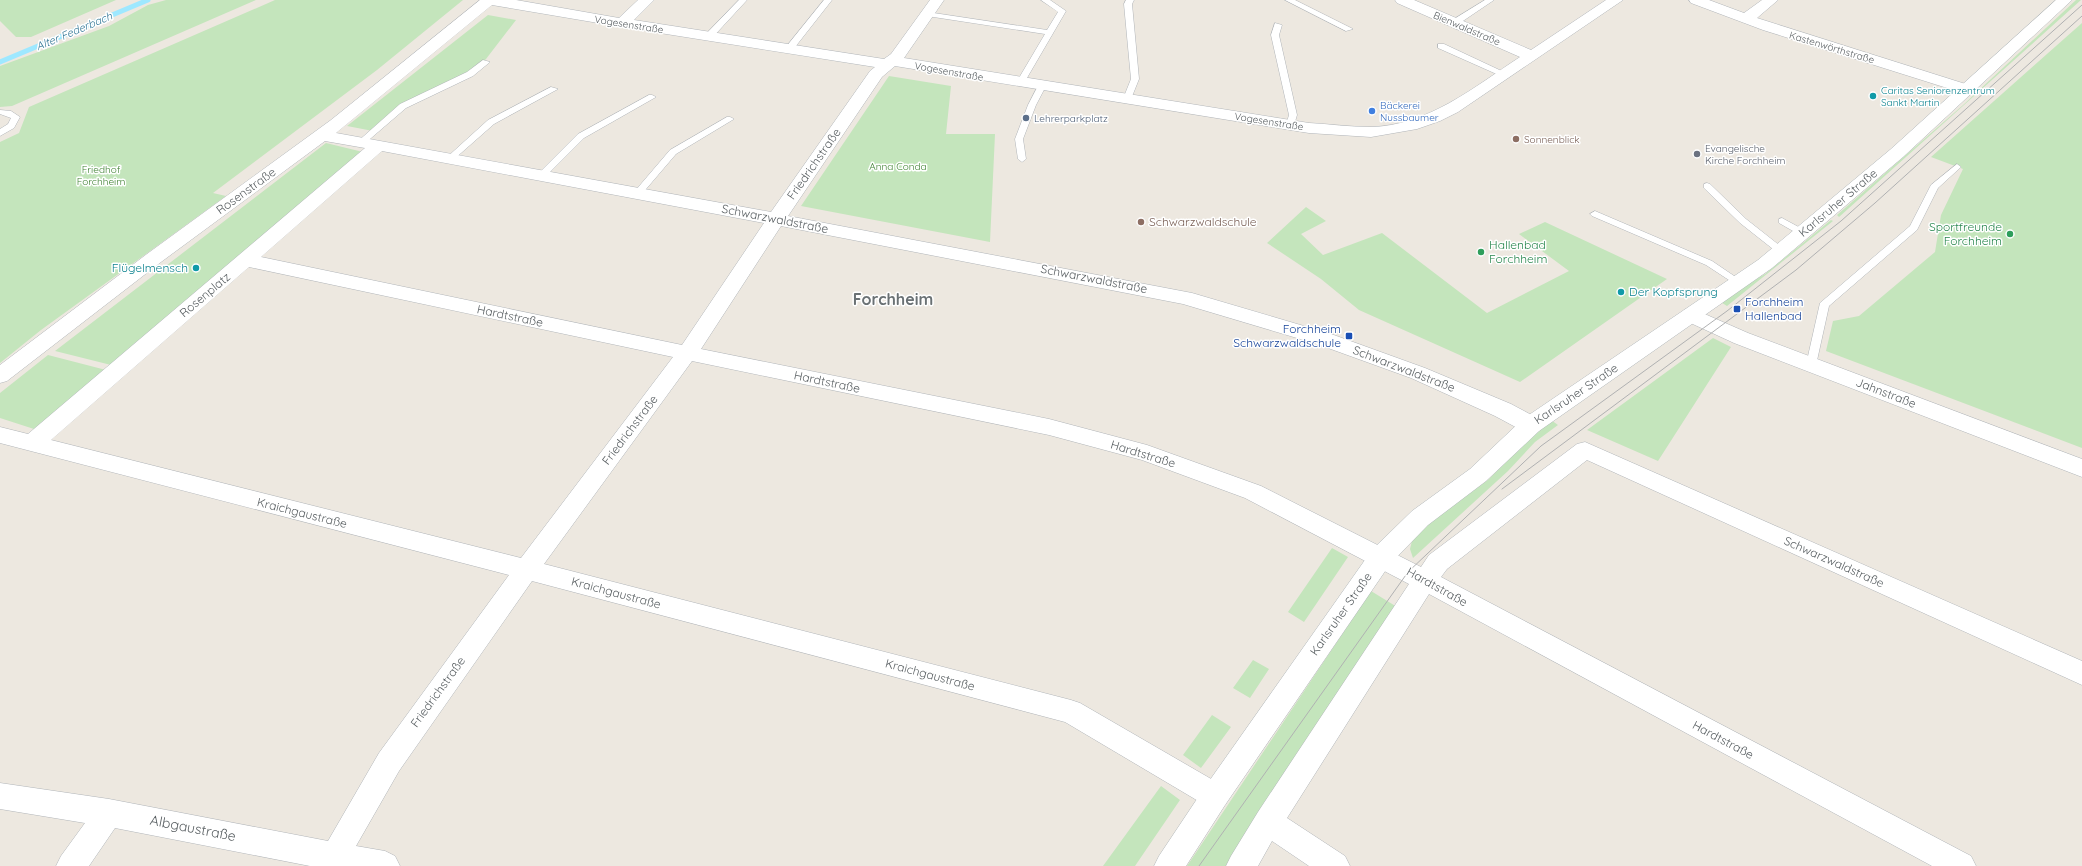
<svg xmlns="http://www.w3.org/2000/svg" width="2082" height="866" font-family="Quicksand,sans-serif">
<rect width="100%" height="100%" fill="#ede8e0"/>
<!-- green -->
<path fill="#c4e5bc" d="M0,0H116L31,37H16L0,21Z
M166,0H256L12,106L0,107V66L109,26L148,5Z
M275,0H463L377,70L213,193L226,196L41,330L0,363V142L19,133L29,107Z
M2076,0H2081L1839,217L1837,215L1962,106Z
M488,15L516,20L486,59L474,70L401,104L373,131L347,126Z
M2082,23V448L1826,351L1833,321L1859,316L1935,252L1941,215L1963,169L1931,157Z
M889,76L951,86L946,134H995L990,242L801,206Z
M326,143L363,152L115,366L55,351Z
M1306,207L1326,221L1301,234L1323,255L1382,233L1487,313L1569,271L1519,234L1545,222L1667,279L1520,382L1359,310L1321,279L1267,243Z
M1831,220L1833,221L1727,306L1719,301L1765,274Z
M1713,338L1731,347L1658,461L1587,430Z
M48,355L106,370L44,424L34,429L0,418V393Z
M1551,420L1558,425L1535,442L1508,471L1413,558L1410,549L1413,537L1428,524L1489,479L1534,432Z
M1332,548L1348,557L1304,622L1288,612Z
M1371,591L1397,607L1231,866H1187Z
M1253,660L1269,669L1250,698L1233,688Z
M1212,715L1231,727L1201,768L1183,755Z
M1161,786L1180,800L1135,866H1103Z"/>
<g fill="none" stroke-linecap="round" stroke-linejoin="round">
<!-- stream -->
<path stroke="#9ee8ff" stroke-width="5" d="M0,62L148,0"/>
<!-- lane casing -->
<g stroke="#b1b5b9" stroke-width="1">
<path id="lane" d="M739,0H747L712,38H706V34Z
M824,0H832L792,51H786V47Z
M1041,0H1050L1066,11L1024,83L1020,85L1016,83L1045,34L927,16L923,14L927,12L1047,30L1058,12Z
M1126,0H1134L1132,4L1139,79L1131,99L1127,101L1123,99L1131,79L1124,4Z
M1285,0H1295L1353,29L1346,31Z
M1485,0H1494L1457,25H1451V21Z
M1275,23L1282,25L1279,35L1297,115L1294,125L1290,128L1286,125L1289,115L1271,35Z
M1438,44H1444L1508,74L1501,76L1438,48Z
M483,60L490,62L473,76L406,108L363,145H357L356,143L400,104L467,72Z
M1039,84L1046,86L1036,105L1023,139L1026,159L1022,162L1018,159L1015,139L1028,105Z
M551,87L558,89L494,124L452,161L449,162L445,159L488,120Z
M649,95H652L656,97L584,138L545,177H539V173L578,134Z
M0,110L11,111L20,117L14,128L0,136V129L8,124L11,118L0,114Z
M727,117H730L734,119L676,154L641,195H635V191L670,150Z
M1957,164L1961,167L1938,188L1917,230L1829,306L1816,365L1815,368H1807L1806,365L1820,303L1910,226L1931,185Z
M1707,183L1710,184L1746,219L1784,249L1786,251L1784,253H1778L1740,223L1704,188V184Z
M1595,211L1712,261L1743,282L1738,285L1735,284L1706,265L1592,216L1590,214Z
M1782,218L1806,231L1808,233L1803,236L1800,235L1779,223V219Z"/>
</g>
<!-- street casing -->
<g stroke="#b1b5b9" stroke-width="1">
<path id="street" d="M480,0H516L619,18L638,0H654L634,20L884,59L891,54L930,0H944L904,58L1309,123C1329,124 1350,127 1370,127C1428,126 1474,87 1520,57L1397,3L1395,0H1414L1531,50L1606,0H1623L1458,112L1440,121L1417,129L1371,137L1309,133L895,66L882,77L788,216L1192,293L1331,334L1425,368L1511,404L1539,419L1542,425L1539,431L1531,433L1523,431L1495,416L1411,378L1317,344L1183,304L781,226L701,349L1049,419L1147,445L1261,486L1421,567L1429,555L1577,444L1585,442L2082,661V685L1587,460L1447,569L1441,577L1971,856L1976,866H1932L1429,594L1287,818L1345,856L1350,866H1309L1272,841L1258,866H1226L1231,856L1258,812L1409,584L1245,498L1142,460L1049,435L692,361L544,564L1071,700L1080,703L1225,787L1229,796L1225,805L1215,809L1205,805L1065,722L532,581L399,771L356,846L385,851L395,856L400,866H310L115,828L89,866H56L61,856L85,823L0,809V783L109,799L328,841L379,753L509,575L0,443V427L28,434L365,148L325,141L161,262L7,381L0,383V365L147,254L331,120ZM492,5L622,27L875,67L870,71L771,212L336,133ZM382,151L764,223L682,345L261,257ZM249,267L673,357L521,558L51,440Z
M1689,0H1709L1744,13L1762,0H1778L1757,18L1975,87L1977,90L1975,93H1963L1763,30L1691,3Z
M1691,308L1748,333L2082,459V477L1734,343L1684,320L1681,315L1684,310Z"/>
</g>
<!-- secondary casing -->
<g stroke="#b0b6b9" stroke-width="1">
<path id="secondary" d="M2056,0H2072L1903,157L1772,268L1539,431L1486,481L1428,525L1390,564L1225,805L1186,866H1154L1159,856L1205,787L1372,550L1412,511L1470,469L1523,419L1758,260L1891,149Z"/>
</g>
<!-- lane -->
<use href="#lane" fill="#fff" fill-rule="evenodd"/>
<!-- street -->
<use href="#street" fill="#fff" fill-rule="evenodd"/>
<!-- secondary -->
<use href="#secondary" fill="#fff" fill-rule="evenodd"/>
<!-- tram -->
<path stroke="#b0b1b2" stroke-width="1" d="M1502,489L1796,270L1875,203L2082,16
M1199,866L1408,572L1541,446L1727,311L1841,221L2082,5"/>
</g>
<!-- markers -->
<g fill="#0f9aa8" stroke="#fff" stroke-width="1.5">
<circle cx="1873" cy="96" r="4"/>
<circle cx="196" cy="268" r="4"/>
<circle cx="1621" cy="292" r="4"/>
</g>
<circle fill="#3f7fe0" stroke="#fff" stroke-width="1.5" cx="1372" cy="111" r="4"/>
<circle fill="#5c6f8a" stroke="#fff" stroke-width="1.5" cx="1026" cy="118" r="4"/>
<g fill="#8d6e63" stroke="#fff" stroke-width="1.5">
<circle cx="1516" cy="139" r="4"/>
<circle cx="1141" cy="222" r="4"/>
</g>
<circle fill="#6b7280" stroke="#fff" stroke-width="1.5" cx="1697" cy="154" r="4"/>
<g fill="#2e9e5b" stroke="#fff" stroke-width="1.5">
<circle cx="2010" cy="234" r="4"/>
<circle cx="1481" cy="252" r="4"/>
</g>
<g fill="#1a4fb4" stroke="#fff" stroke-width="1.5">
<rect x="1733" y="305" width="8" height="8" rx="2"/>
<rect x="1345" y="332" width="8" height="8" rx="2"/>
</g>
<g text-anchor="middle" stroke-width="3" stroke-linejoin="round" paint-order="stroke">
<!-- far-street labels -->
<g font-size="10" fill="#595f62" stroke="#fff">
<text transform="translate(629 24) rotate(9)" y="4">Vogesenstraße</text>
<text transform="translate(1467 28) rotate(23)" y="4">Bienwaldstraße</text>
<text transform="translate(1832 47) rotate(17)" y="4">Kastenwörthstraße</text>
<text transform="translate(949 71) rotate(10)" y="4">Vogesenstraße</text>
<text transform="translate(1269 121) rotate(9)" y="4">Vogesenstraße</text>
</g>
<!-- far-culture labels -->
<g font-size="10" fill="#0d838f" stroke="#fff" text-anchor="start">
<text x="1881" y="94">Caritas Seniorenzentrum<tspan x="1881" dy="12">Sankt Martin</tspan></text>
</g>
<!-- far-shop labels -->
<g font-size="10" fill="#366cbe" stroke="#fff" text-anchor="start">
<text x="1380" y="109">Bäckerei<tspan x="1380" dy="12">Nussbaumer</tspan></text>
</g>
<!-- far-service labels -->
<g font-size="10" fill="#4e5e75" stroke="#fff" text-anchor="start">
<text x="1034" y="122">Lehrerparkplatz</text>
</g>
<!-- far-education labels -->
<g font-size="10" fill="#785e54" stroke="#fff" text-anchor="start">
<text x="1524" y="143">Sonnenblick</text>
</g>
<!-- far-worship labels -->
<g font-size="10" fill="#5b616d" stroke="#fff" text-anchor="start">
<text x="1705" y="152">Evangelische<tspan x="1705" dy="12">Kirche Forchheim</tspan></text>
</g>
<!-- far-park labels -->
<g font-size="10" fill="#3e8131" stroke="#fff">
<text x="898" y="170">Anna Conda</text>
<text x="101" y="173">Friedhof<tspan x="101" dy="12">Forchheim</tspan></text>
</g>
<!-- far-water labels -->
<g font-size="11" font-style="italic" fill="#347897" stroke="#fff">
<text transform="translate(74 31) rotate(-23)" y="4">Alter Federbach</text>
</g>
<!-- street labels -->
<g font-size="12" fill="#595f62" stroke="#fff">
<text transform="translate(814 164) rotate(-55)" y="4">Friedrichstraße</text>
<text transform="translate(246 191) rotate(-36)" y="4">Rosenstraße</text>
<text transform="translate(1838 203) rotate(-40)" y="4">Karlsruher Straße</text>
<text transform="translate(775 219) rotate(11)" y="4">Schwarzwaldstraße</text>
<text transform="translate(1094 279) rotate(11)" y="4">Schwarzwaldstraße</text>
<text transform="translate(205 295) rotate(-40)" y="4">Rosenplatz</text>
<text transform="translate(510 316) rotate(12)" y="4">Hardtstraße</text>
<text transform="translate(1404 369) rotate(21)" y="4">Schwarzwaldstraße</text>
<text transform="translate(827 382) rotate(12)" y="4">Hardtstraße</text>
<text transform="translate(1886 393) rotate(21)" y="4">Jahnstraße</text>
<text transform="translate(1576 394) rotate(-34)" y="4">Karlsruher Straße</text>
<text transform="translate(630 430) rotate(-53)" y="4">Friedrichstraße</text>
<text transform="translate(1143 454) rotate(17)" y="4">Hardtstraße</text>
<text transform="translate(302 513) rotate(14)" y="4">Kraichgaustraße</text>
<text transform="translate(1834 562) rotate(24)" y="4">Schwarzwaldstraße</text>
<text transform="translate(1437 587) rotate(29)" y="4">Hardtstraße</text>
<text transform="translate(616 593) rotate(15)" y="4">Kraichgaustraße</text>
<text transform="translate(1341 614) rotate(-55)" y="4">Karlsruher Straße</text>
<text transform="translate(930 675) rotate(15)" y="4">Kraichgaustraße</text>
<text transform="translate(438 692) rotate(-54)" y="4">Friedrichstraße</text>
<text transform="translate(1723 740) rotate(28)" y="4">Hardtstraße</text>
</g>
<!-- education labels -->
<g font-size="12" fill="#785e54" stroke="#fff" text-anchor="start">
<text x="1149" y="226">Schwarzwaldschule</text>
</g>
<!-- leisure labels -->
<g font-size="12" fill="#27864d" stroke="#fff" text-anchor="end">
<text x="2002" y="231">Sportfreunde<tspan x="2002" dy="14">Forchheim</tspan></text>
<text x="1489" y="249" text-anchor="start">Hallenbad<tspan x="1489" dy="14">Forchheim</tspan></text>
</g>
<!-- culture labels -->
<g font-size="12" fill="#0d838f" stroke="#fff" text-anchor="end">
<text x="188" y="272">Flügelmensch</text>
<text x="1629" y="296" text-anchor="start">Der Kopfsprung</text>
</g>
<!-- transit labels -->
<g font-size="12" fill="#164399" stroke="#fff" text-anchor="start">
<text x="1745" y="306">Forchheim<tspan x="1745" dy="14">Hallenbad</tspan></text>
<text x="1341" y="333" text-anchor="end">Forchheim<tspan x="1341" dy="14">Schwarzwaldschule</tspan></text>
</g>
<!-- near-street labels -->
<g font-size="14" fill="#595f62" stroke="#fff">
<text transform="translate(193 828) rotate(11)" y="5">Albgaustraße</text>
</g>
<!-- district labels -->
<g font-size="16" font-weight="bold" fill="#6a7174" stroke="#fff">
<text x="893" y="305">Forchheim</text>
</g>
</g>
</svg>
